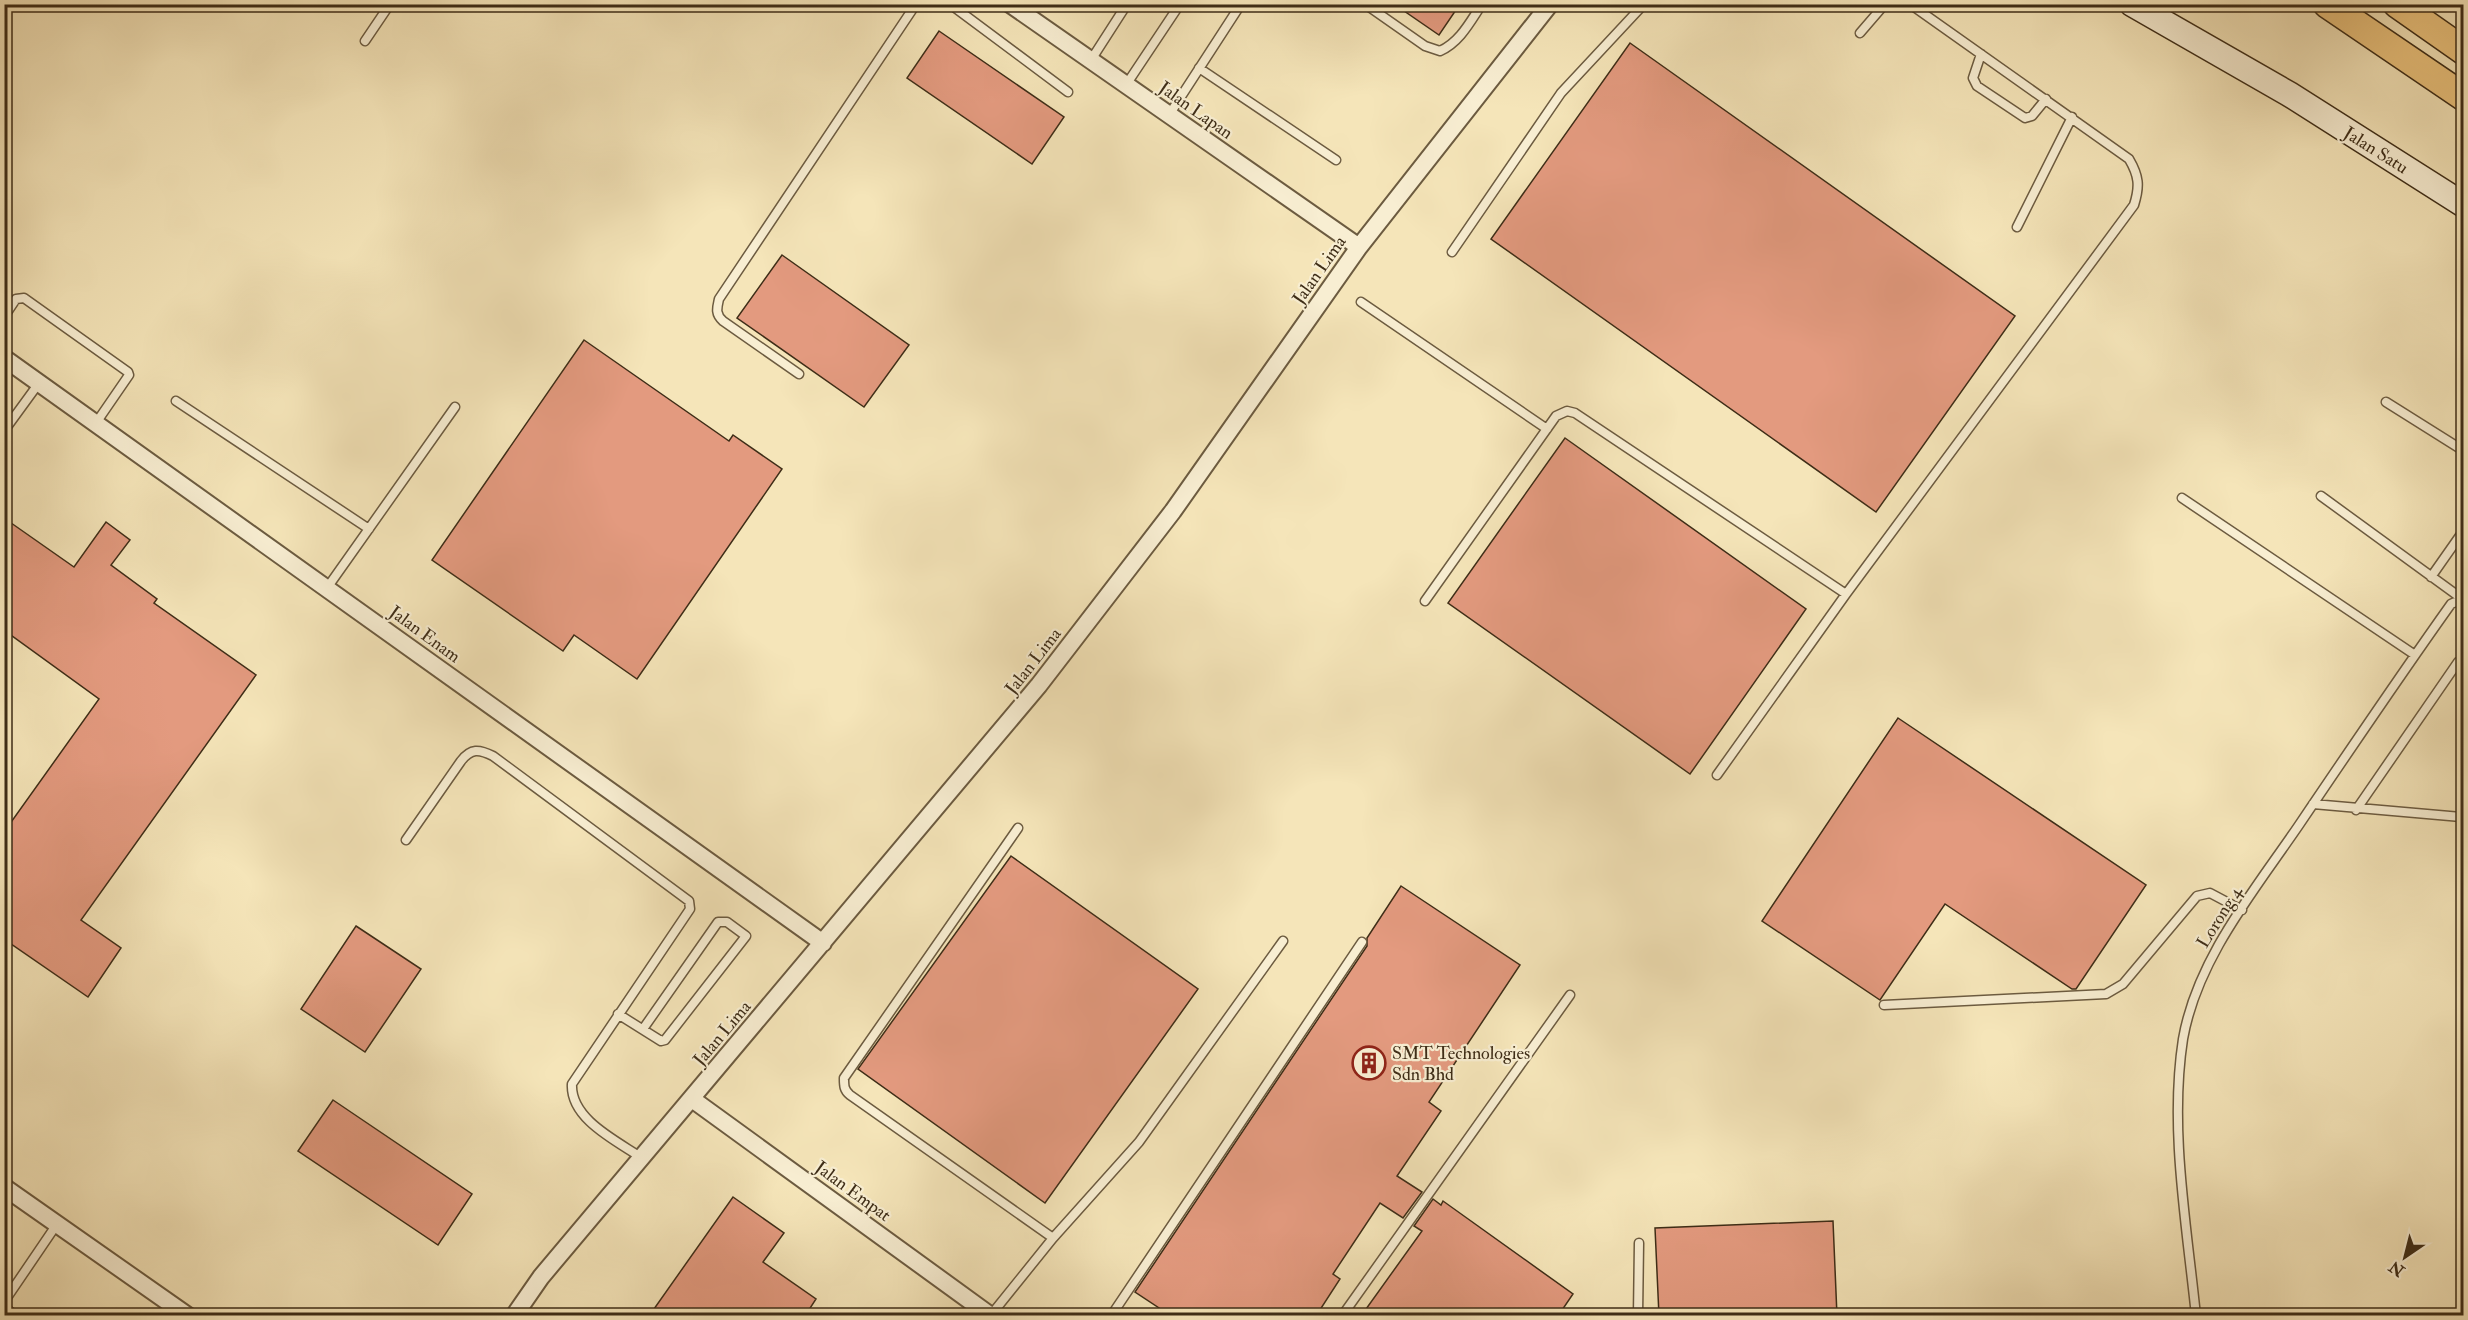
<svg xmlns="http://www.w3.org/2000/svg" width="2468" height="1320" font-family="'IM FELL Double Pica',serif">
<rect width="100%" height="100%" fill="#f5e5b9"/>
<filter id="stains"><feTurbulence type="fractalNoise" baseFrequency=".00333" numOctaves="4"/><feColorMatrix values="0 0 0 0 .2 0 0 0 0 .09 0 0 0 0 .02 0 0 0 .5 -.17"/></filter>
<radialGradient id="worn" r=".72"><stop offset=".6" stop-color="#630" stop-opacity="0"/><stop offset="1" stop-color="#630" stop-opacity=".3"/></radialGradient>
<!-- building -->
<path fill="#e39a7f" stroke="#3e2d17" stroke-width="1.5" d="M1394,4H1460L1439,35Z
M939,31L1064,117L1032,164L907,78Z
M1630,43L2015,316L1876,512L1491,239Z
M782,255L909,345L864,407L737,318Z
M584,340L729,441L733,435L782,469L637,679L574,635L563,651L432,560Z
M1565,438L1806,609L1690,774L1448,603Z
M4,518L74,567L106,522L130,540L111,565L157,599L154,603L256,675L81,920L121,948L88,997L4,939V832L99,699L4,630Z
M1898,718L2146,885L2076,989H2072L1945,904L1880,1000L1762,921Z
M1011,856L1198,989L1045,1203L858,1069Z
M1401,886L1520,965L1429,1102L1441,1111L1397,1176L1422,1192L1403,1218L1380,1203L1333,1274L1340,1279L1316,1316H1154L1159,1308L1135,1292L1367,946V938Z
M356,926L421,969L365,1052L301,1009Z
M333,1100L472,1194L438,1245L298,1151Z
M733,1197L784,1233L763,1262L816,1299L805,1316H649Z
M1433,1199L1441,1205L1443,1201L1573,1294L1558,1316H1361L1422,1231L1414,1226Z
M1833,1221L1837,1316H1659L1655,1228Z"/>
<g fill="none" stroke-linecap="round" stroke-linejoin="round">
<!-- service casing -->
<g stroke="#6c5b40" stroke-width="11">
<path id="service" d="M950,4L1068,92
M1365,4L1425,46L1440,51C1460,42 1470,22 1482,4
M1860,33L1885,4
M365,41L390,4
M1981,54L1973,78L1977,86L2025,118L2032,116L2046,99
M1091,60L1127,4
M1199,68L1336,160
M1126,85L1180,4
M1169,115L1241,4
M2017,227L2072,117
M1452,252L1561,93L1644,4
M1361,302L1547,429
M4,317L16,299L24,298L128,372L129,375L96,423
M799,374L723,321C715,314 717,308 719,299L916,4
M176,401L369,529
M2386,402L2464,451
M4,431L39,383
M2321,496L2461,598
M2182,498L2415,655
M2431,577L2464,530
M327,588L455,407
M1425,601L1556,416L1567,411L1575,413L1846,594
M1717,775L1846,594L2134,205C2140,186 2139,176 2129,159L1910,4
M2313,804L2461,817
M2356,810L2458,662
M1018,828L844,1078C844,1086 844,1090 850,1095L1053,1238
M406,840L461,761C471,748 479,749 493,756L689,901L690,909L572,1084C570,1119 617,1141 642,1158
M1884,1005L2106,994L2123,984L2197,896L2210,893L2242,910
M618,1014L661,1041L665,1040L746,936L727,922H718L643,1029
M4,1302L57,1224
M4,1307L16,1316
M991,1315L1053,1238L1139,1142L1283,941
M1111,1316L1362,942
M1342,1316L1570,995
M1638,1316L1639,1243
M2196,1316C2187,1226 2169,1129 2183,1039C2197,959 2254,891 2299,825C2349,751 2399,677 2451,604L2464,598"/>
</g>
<!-- minor casing -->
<g stroke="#6c5b40" stroke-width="20">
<path id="minor" d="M1010,4L1359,247
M4,358L823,943
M692,1099L991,1316
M4,1187L188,1316
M514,1316L541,1277L1039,685L1173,511L1359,247L1550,4"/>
</g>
<!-- secondary casing -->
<g stroke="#3e2d17" stroke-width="27">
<path id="secondary" d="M2132,4L2289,94L2464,205"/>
</g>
<!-- trunk casing -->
<g stroke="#3e2d17" stroke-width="30">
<path id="trunk" d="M2327,4L2464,97
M2397,4L2464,51"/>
</g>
<!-- service -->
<use href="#service" stroke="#f8eed2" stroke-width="8"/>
<!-- minor -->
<use href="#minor" stroke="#f8eed2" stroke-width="16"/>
<!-- secondary -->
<use href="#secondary" stroke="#f8eed2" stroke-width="24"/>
<!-- trunk -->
<use href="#trunk" stroke="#eac27c" stroke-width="27"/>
</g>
<!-- icons -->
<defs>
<g id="building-ring" transform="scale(1.725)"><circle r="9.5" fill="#f8eed2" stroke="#8f2418" stroke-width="1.5"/><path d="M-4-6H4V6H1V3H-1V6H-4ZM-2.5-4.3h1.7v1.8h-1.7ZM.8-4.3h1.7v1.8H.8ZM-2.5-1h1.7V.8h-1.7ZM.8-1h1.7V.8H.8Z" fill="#8f2418"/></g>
</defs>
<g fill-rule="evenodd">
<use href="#building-ring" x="1369" y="1063"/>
</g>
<g text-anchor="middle" stroke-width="4.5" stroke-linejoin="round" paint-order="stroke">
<!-- street labels -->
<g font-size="18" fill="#3e2d17" stroke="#f8eed2">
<text transform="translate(1196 110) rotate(35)" y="6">Jalan Lapan</text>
<text transform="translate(2376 150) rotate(32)" y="6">Jalan Satu</text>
<text transform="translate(1319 270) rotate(-55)" y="6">Jalan Lima</text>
<text transform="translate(425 634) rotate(36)" y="6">Jalan Enam</text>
<text transform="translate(1033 661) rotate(-52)" y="6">Jalan Lima</text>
<text transform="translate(2219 917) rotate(-58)" y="6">Lorong 4</text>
<text transform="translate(722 1033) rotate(-50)" y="6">Jalan Lima</text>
<text transform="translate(853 1191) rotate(36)" y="6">Jalan Empat</text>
</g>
<!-- poi labels -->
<g font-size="18" fill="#3e2d17" stroke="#f8eed2" text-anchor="start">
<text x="1392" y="1059">SMT Technologies<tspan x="1392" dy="21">Sdn Bhd</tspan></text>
</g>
</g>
<!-- margin -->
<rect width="2468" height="1320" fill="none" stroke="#f5e5b9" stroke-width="24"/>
<rect x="6" y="6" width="2456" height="1308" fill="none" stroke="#3e2d17" stroke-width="3"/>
<rect x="12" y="12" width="2444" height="1296" fill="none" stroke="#3e2d17" stroke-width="1.5"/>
<!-- north arrow -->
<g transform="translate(2405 1257) rotate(215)" stroke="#f8eed2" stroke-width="4.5" paint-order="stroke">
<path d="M0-4.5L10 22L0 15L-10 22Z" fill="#3e2d17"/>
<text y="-9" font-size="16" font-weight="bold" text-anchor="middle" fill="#3e2d17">N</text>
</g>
<rect width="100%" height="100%" filter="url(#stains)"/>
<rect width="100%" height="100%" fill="url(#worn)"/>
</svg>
